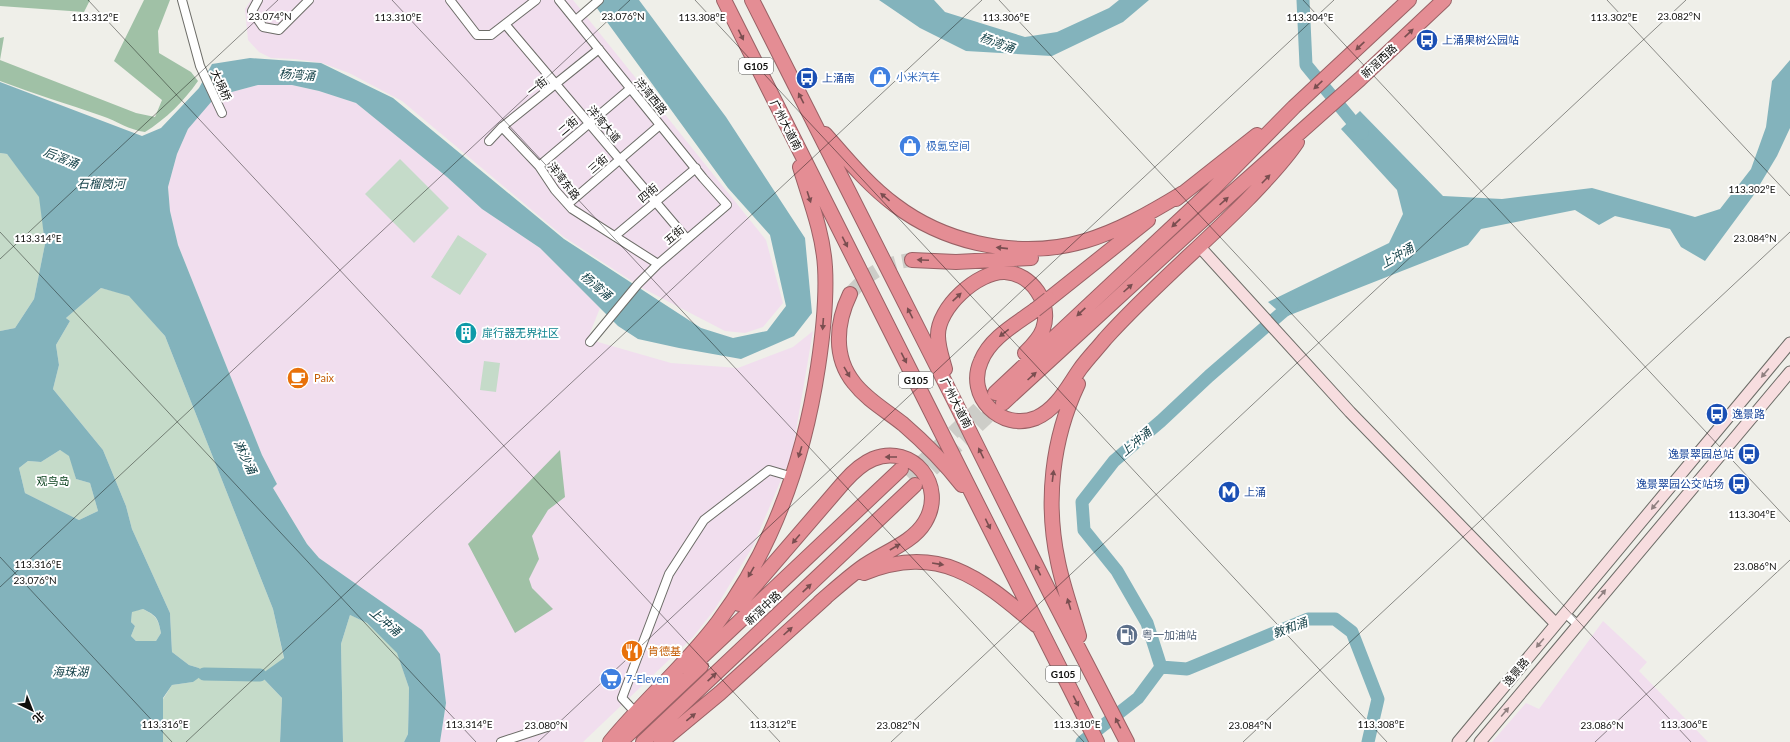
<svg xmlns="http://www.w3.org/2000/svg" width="1790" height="742" font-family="Lato,'Noto Sans SC',sans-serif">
<rect width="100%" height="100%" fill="#efefe9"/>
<!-- commercial -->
<path fill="#f1deee" d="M251,0H573L766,240L783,303L763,327L745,333L725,331L644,289L564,237L402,101L349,73L322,63L295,59L271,58L259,52L248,40L245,9Z
M258,85H292L319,91L356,103L447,177L482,209L540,248L600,308L590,333L598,342L671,363L738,368L793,347L813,331L792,454L753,546L715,609L693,637L583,742H440L446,703L422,630L319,558L307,544L273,488L277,484L262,455L178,245L170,211L168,187L177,154L188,129L200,114L212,101L228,93Z
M1603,621L1647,662L1639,671L1708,742H1492L1526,703L1539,709Z"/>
<!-- green -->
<path fill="#c5dbc9" d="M0,153L7,154L40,197L45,244L34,299L15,328L0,331Z
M400,159L449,208L414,243L365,194Z
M458,235L487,254L460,295L431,277Z
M101,288L129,295L165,336L273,609L284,659L260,675L282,698L280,742H163V699L172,685L193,682L199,668L189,665L172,652L170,613L132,529L126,506L103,450L53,389L59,365L56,345L70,321L66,318Z
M484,361L500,363L496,392L480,390Z
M60,450L70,456L76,479L90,483L98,511L79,520L25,493L19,468L28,461L41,462Z
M143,609C156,616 158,618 161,633L156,641H136L131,636L135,626L131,622L132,611Z
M350,615L367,623L397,652L409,688L408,734L404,742H343L341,644Z"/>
<!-- forest -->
<path fill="#a0c1a6" d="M0,0H90L84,12L0,6Z
M144,0H170L158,31L159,53L191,72L198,81C184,101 166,119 145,132C129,130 117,121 102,116C68,104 34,94 0,81V38L4,37L0,60L136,113L155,117L162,100L114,61Z
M560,450L565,497L548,510L532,536L539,559L529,579L532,588L553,609L515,633L468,544Z"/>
<!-- water -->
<path fill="#83b3bc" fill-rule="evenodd" d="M591,0H639L726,117L805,238L812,313L794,336L741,359L679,348L638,339L618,326L540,248L482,209L447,177L356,103L319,91L292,85H258L228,93L212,101L188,129L177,154L168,187L170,211L178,245L262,455L277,484L273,488L307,544L319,558L422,630L440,654L446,703L440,742H404L408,734L409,688L397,653L367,623L350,615L341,644L343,742H280L282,698L260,675L284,658L273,609L165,336L129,296L101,288L66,318L70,321L56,345L59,365L53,389L103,450L126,506L132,529L170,613L172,652L189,665L199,668L204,674L193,682L172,685L163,698V742H0V331L15,328L34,299L45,244L39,197L7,154L0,153V82L142,136L161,128L199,88L212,64L250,58L321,63L393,98L564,239L701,328L733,338L767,331L786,306L770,235L728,188ZM60,450L69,456L76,479L90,483L98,511L79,520L25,493L19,468L28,461L41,462ZM143,609C157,616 158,618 161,633L156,641H136L131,636L135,626L131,622L132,612Z
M879,0H934L945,12L1025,37L1057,32L1109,8L1119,0H1149L1123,22L1052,56L966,51L920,28Z
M1790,60V128L1777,156L1753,196L1705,261L1681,247L1670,229L1615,216L1599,225L1575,210L1481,229L1468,245L1285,317L1268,302L1389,243L1403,214L1397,190L1341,129L1360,111L1443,196L1502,199L1592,188L1695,217L1720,209L1751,169L1766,127L1772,81Z"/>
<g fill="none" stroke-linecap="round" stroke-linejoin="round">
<!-- river -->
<path stroke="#83b3bc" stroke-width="13" d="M1303,0L1306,65L1362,133
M1161,667L1187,669L1308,619H1335L1352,632L1378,699L1368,742
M204,674L260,675
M1082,742L1138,698L1161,667L1147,623L1117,571L1084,530L1082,502L1114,461L1161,421L1209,376L1293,303"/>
<!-- highway-tunnel -->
<path stroke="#cdcdc8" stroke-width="14" stroke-dasharray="14 7" stroke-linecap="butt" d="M850,294C867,274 886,262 912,260
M907,476L994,394
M917,484L1002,403"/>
<!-- street casing -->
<g stroke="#6c6c67" stroke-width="10">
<path id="street" d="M182,0L200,66L222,113
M258,0L252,11L263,27L279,30L309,0
M450,0L477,35H491L536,0
M559,0L703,178L727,205L658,264L638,284L590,342
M576,20L599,0
M505,24L687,239
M502,127L539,166L555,190L572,209L658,264
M489,141L502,127L599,49
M539,166L631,88
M568,204L660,125
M615,236L696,168
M1565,613L1577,624
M636,713L622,698L669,574L704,520L769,470L793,477
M501,742L547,727"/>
</g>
<!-- secondary casing -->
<g stroke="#6c6c67" stroke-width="13">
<path id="secondary" d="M1199,246L1350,412L1556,624
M1458,742L1790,343
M1480,742L1790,372"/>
</g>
<!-- highway casing -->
<g stroke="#996165" stroke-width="16">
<path id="highway" d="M724,0L1097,742
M752,0L953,398L1053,599L1127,742
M825,134C847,159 868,185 895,205C920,224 947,236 977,243C1060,262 1114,235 1183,193
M1176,199L1257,135
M912,260L956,262L1031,258
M850,294C836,323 833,357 854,383C867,400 887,411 903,424C925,443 944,462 962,485
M1049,299L1148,220
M1035,310C1016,324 990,338 981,361C965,396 1001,432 1036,418C1057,409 1068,386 1080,369C1088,358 1097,349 1105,339C1150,289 1201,247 1248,199C1265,181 1283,163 1297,142
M945,369C942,358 938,347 938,336C937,308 978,271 1005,272C1032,274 1052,303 1043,329C1040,338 1032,346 1025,353
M1078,384C1052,439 1045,502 1058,562C1063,587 1072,611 1079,636
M995,393L1213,189L1294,107L1409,0
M1003,403L1233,192L1360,79L1444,0
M864,573C940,543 980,578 1036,625
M739,604L844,482C852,473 861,464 873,459C913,443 947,486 925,522C912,544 881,553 861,568C846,579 833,591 819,603
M689,669L901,469
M610,742C644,700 685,666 718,622C774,547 804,459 818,367C823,334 827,301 825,267C823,233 810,200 800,167
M620,742L701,666
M643,742L915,485
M661,742L720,693L826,597"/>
</g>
<!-- street -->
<use href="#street" stroke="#fff" stroke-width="8"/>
<!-- secondary -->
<use href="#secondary" stroke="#f7dddf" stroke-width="11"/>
<!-- highway -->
<use href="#highway" stroke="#e48d94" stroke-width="14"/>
<!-- highway-bridge casing -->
<g stroke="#996165" stroke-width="16" stroke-linecap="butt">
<path id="highway-bridge" d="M1035,310L1049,299"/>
</g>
<!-- highway-bridge -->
<use href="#highway-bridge" stroke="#e48d94" stroke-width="14"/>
</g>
<!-- one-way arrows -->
<defs><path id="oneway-solid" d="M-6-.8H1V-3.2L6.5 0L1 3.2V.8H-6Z"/></defs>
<g fill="#7a4e50">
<use href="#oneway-solid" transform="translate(1409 33) rotate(-43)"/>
<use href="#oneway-solid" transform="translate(741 35) rotate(64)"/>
<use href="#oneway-solid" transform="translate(1360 46) rotate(137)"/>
<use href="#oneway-solid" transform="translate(1318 85) rotate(137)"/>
<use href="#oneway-solid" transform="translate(801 98) rotate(-117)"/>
<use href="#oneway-solid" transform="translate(1266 179) rotate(-46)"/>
<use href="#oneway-solid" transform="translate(809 197) rotate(72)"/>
<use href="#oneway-solid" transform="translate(885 197) rotate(-140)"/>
<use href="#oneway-solid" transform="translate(1224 201) rotate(-42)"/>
<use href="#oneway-solid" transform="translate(1176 223) rotate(137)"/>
<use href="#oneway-solid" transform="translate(845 242) rotate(63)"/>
<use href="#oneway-solid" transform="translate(1002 248) rotate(-174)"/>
<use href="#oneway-solid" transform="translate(923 260) rotate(-177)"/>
<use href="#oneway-solid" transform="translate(1128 288) rotate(-42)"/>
<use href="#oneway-solid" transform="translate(957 297) rotate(-43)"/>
<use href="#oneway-solid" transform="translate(1081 312) rotate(137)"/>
<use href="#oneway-solid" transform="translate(910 313) rotate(-117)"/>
<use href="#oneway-solid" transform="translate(823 324) rotate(94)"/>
<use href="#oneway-solid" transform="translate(1004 333) rotate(142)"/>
<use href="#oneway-solid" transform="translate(904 358) rotate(63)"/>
<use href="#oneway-solid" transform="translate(847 372) rotate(60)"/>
<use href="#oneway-solid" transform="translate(1032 376) rotate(-42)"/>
<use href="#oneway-solid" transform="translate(800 452) rotate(107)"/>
<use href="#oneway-solid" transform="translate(981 453) rotate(-116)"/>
<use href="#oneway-solid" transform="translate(891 457) rotate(-180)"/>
<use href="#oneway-solid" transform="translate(1053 476) rotate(-83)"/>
<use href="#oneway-solid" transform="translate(988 524) rotate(64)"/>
<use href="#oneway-solid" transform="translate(796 539) rotate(130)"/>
<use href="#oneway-solid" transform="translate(895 547) rotate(-30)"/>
<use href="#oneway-solid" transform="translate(938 564) rotate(9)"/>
<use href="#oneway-solid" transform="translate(1038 570) rotate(-116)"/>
<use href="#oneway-solid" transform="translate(751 572) rotate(120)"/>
<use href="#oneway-solid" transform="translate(807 588) rotate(-43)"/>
<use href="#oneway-solid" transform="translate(1069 604) rotate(-107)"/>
<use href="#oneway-solid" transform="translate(788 631) rotate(-42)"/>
<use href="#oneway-solid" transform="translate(712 677) rotate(-43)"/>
<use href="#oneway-solid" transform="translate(1076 701) rotate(63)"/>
<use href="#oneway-solid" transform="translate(691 717) rotate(-39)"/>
<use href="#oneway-solid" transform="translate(1118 723) rotate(-117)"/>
</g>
<g fill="#8f8080">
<use href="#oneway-solid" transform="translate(1765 373) rotate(130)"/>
<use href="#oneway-solid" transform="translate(1655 505) rotate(130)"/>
<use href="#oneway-solid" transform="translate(1602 594) rotate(-50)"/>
<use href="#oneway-solid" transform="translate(1540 643) rotate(130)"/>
<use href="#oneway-solid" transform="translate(1505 712) rotate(-50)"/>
</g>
<!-- ticks -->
<path fill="none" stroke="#0f0f0d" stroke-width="1" stroke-opacity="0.45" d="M88,0L780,742M392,0L1084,742M695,0L1387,742M999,0L1691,742M1303,0L1790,522M1607,0L1790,196M0,232L476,742M0,259L278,0M0,557L172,742M0,587L630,0M186,742L982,0M538,742L1334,0M891,742L1686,0M1243,742L1790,232M1595,742L1790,560"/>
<!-- icons -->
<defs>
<g id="bus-disc" transform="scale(1.15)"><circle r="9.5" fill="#1a4fb4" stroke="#fff"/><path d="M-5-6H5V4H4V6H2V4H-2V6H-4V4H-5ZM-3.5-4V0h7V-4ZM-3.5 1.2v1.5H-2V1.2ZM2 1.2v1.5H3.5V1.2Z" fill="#fff"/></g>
<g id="shop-disc" transform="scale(1.15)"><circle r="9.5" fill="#3f7fe0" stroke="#fff"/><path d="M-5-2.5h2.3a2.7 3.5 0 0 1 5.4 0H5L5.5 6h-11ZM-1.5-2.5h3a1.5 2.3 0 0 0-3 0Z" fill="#fff"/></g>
<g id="building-disc" transform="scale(1.15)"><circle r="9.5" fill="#0f9aa8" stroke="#fff"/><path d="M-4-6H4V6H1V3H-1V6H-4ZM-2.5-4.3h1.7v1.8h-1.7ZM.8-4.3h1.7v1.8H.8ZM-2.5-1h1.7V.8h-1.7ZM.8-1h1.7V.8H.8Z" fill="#fff"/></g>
<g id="cafe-disc" transform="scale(1.15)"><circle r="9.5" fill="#e8710a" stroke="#fff"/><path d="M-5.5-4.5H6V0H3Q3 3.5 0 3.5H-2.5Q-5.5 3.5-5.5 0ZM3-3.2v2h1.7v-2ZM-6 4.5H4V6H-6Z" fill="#fff"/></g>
<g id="metro-disc" transform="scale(1.15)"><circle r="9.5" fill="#1a4fb4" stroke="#fff"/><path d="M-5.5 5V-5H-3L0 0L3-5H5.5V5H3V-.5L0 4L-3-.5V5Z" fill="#fff"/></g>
<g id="fuel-disc" transform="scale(1.15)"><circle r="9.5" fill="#5c6f8a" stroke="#fff"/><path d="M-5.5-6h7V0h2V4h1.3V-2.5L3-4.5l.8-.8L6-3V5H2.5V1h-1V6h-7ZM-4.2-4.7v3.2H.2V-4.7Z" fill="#fff"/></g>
<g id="restaurant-disc" transform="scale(1.15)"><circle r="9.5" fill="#e8710a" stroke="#fff"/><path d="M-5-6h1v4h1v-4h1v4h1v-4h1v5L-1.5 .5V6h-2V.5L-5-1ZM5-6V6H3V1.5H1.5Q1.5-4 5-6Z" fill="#fff"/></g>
<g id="supermarket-disc" transform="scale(1.15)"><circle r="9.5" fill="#3f7fe0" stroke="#fff"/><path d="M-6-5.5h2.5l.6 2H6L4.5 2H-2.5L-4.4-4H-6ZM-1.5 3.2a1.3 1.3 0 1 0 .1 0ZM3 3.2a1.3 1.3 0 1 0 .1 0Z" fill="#fff"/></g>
</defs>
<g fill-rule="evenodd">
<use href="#bus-disc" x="1427" y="40"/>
<use href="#shop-disc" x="880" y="77"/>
<use href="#bus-disc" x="807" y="78"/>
<use href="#shop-disc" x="910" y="146"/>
<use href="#building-disc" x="466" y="333"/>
<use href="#cafe-disc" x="298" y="378"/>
<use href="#bus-disc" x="1717" y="414"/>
<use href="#bus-disc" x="1749" y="454"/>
<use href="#bus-disc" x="1739" y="484"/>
<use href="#metro-disc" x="1229" y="492"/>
<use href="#fuel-disc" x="1127" y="635"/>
<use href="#restaurant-disc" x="632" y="651"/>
<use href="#supermarket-disc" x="611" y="679"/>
</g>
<g text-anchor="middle" stroke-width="4" stroke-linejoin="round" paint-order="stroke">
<!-- shield labels -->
<g fill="#fff" stroke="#575756" stroke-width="1">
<rect x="739" y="58" width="34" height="16" rx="3"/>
<rect x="899" y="372" width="34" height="16" rx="3"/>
<rect x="1046" y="666" width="34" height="16" rx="3"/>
</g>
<g font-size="10" font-weight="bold" fill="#0f0f0d">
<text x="756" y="70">G105</text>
<text x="916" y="384">G105</text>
<text x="1063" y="678">G105</text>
</g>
<!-- transit labels -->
<g font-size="11" fill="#164399" stroke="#fff" text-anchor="start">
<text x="1442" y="44">上涌果树公园站</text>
<text x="822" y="82">上涌南</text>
<text x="1732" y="418">逸景路</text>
<text x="1734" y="458" text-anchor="end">逸景翠园总站</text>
<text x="1724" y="488" text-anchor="end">逸景翠园公交站场</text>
<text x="1244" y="496">上涌</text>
</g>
<!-- street labels -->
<g font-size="11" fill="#0f0f0d" stroke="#fff">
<text transform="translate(1379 61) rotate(-43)" y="4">新滘西路</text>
<text transform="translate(221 85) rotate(65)" y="4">大埚桥</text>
<text transform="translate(537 86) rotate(-38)" y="4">一街</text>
<text transform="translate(651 96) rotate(51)" y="4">洋湾西路</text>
<text transform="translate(604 124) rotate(50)" y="4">洋湾大道</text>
<text transform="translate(786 125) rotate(63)" y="4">广州大道南</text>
<text transform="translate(568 126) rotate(-40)" y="4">二街</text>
<text transform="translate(598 164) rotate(-41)" y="4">三街</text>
<text transform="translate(564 181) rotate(52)" y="4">洋湾东路</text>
<text transform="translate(648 193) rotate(-40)" y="4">四街</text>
<text transform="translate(674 235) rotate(-40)" y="4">五街</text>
<text transform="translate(956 403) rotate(63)" y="4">广州大道南</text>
<text transform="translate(763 608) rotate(-43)" y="4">新滘中路</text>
<text transform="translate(1516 672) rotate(-50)" y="4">逸景路</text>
</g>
<!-- shop labels -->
<g font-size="11" fill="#366cbe" stroke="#fff" text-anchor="start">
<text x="896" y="81">小米汽车</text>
<text x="926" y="150">极氪空间</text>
<text x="626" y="683">7-Eleven</text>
</g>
<!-- culture labels -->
<g font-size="11" fill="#0d838f" stroke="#fff" text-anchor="start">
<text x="482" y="337">扉行器无界社区</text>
</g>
<!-- food labels -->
<g font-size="11" fill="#c56008" stroke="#fff" text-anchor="start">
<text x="314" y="382">Paix</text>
<text x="648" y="655">肯德基</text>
</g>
<!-- park labels -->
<g font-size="11" fill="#0a411d" stroke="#fff">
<text x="53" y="485">观鸟岛</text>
</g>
<!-- service labels -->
<g font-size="11" fill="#4e5e75" stroke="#fff" text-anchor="start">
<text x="1142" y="639">粤一加油站</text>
</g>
<!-- water labels -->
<g font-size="12" font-style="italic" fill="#154249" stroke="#fff">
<text transform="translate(997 43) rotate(20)" y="4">杨湾涌</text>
<text transform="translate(297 75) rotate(4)" y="4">杨湾涌</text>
<text transform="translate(61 158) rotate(22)" y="4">后滘涌</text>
<text x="101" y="188">石榴岗河</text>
<text transform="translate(1397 256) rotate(-30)" y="4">上冲涌</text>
<text transform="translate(596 286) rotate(40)" y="4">杨湾涌</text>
<text transform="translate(1136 442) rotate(-40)" y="4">上冲涌</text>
<text transform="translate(245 457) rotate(65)" y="4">淋沙涌</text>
<text transform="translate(385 622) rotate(40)" y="4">上冲涌</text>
<text transform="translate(1290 628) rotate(-20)" y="4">敦和涌</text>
<text x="70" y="676">海珠湖</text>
</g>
</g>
<g font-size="10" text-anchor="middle" fill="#0f0f0d" stroke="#fff" stroke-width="4" stroke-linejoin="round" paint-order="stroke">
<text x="270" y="20">23.074°N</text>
<text x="623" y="20">23.076°N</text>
<text x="1679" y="20">23.082°N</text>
<text x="95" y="21">113.312°E</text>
<text x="398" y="21">113.310°E</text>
<text x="702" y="21">113.308°E</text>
<text x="1006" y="21">113.306°E</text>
<text x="1310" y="21">113.304°E</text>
<text x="1614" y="21">113.302°E</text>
<text x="1752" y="193">113.302°E</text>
<text x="1755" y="242">23.084°N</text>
<text x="38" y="242">113.314°E</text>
<text x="1752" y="518">113.304°E</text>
<text x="38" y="568">113.316°E</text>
<text x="1755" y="570">23.086°N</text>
<text x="35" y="584">23.076°N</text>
<text x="165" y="728">113.316°E</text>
<text x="469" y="728">113.314°E</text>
<text x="773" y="728">113.312°E</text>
<text x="1077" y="728">113.310°E</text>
<text x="1381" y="728">113.308°E</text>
<text x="1684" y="728">113.306°E</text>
<text x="546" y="729">23.080°N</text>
<text x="898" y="729">23.082°N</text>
<text x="1250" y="729">23.084°N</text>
<text x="1602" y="729">23.086°N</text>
</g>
<!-- north arrow -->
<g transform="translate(32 710) rotate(137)" stroke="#ffffff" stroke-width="3" paint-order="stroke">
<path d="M0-3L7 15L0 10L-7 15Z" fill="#0f0f0d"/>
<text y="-6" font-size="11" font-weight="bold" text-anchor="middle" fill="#0f0f0d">北</text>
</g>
</svg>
